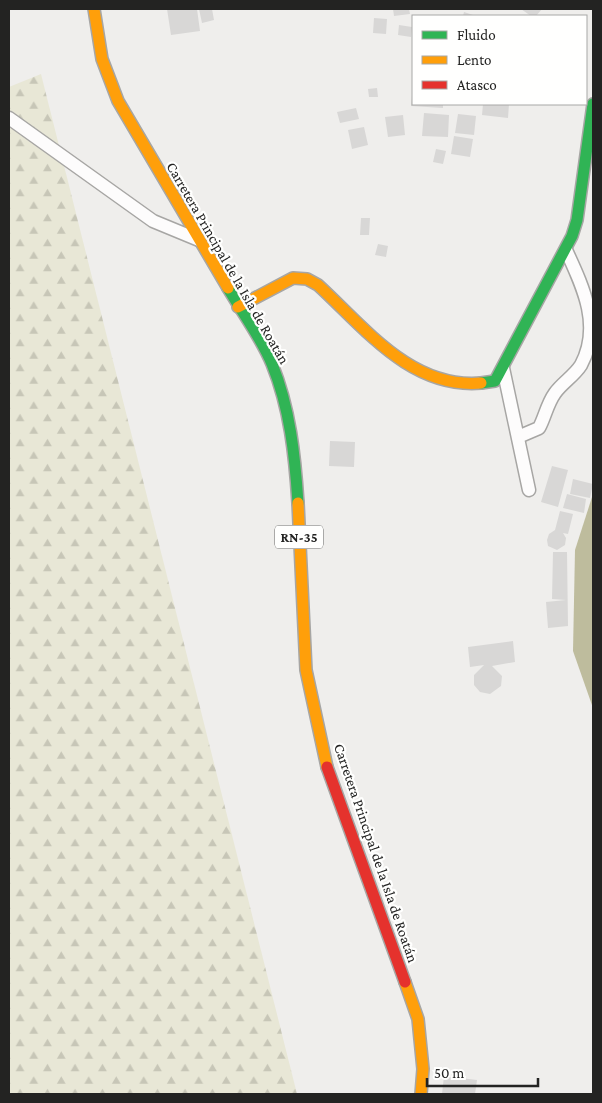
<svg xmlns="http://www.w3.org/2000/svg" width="602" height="1103" font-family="'Crimson Pro',serif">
<defs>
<pattern id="forest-firs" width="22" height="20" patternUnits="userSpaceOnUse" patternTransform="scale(1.25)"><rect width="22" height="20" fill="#e8e7d6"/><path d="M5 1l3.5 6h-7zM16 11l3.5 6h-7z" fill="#c7c6b7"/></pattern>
</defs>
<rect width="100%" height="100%" fill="#efeeec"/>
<!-- forest -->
<path fill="url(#forest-firs)" d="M41,74L297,1094H9V87Z"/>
<!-- water -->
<path fill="#bebc9d" d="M593,494V708L573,651L575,550Z"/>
<!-- building -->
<path fill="#d8d7d6" d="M167,9H197L200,31L171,35Z
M199,9H212L214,20L202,23Z
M393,9H409L410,14L394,16Z
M521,9H542L536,16H531Z
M464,12L476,16H463Z
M374,18L387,19L386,34L373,33Z
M399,25L412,27L411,37L398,35Z
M377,88L378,97H369L368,89Z
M412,96L413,104H443V108L411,106Z
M483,104H509L508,118L482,115Z
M356,108L359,119L340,123L337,112Z
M424,113L449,115L448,137L422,136Z
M458,114L476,116L474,135L455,133Z
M403,115L405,135L388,137L385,117Z
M364,127L368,145L352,149L348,130Z
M454,136L473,139L470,157L451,154Z
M436,149L446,151L443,164L433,162Z
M361,218H370L369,235H360Z
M378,244L388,246L386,257L375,255Z
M330,441L355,442L354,467L329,466Z
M552,466L568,470L558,507L541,502Z
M573,479L593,484L590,498L570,494Z
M567,494L586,499L584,513L563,508Z
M560,511L573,514L568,534L563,533L566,538L565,545L557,550L548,546L547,540L549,534L555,530Z
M553,552H567L568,626L548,628L546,602L566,600L552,599Z
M513,641L515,662L492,666L502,676L501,686L490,694L480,692L474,685V675L484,665L470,667L468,647Z
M444,1076L477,1080L475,1094H442Z"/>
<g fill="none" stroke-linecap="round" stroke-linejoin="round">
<!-- street casing -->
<g stroke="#a7a6a4" stroke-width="15">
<path id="street" d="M9,118L153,221L199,240
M503,368L529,490
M518,437L539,428C545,417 547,404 555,393C562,383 574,376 581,365C602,326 583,287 566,250"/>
</g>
<!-- fast casing -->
<g stroke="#a7a6a4" stroke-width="14">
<path id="fast" d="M228,288C242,312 262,339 272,364C290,408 295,456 298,503
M481,383L495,381L572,236L577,220L593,104"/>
</g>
<!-- slow casing -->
<g stroke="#a7a6a4" stroke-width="14">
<path id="slow" d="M94,9L102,59L118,101L228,288
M238,307L293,278L307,279L318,285C365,328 411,389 481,383
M298,503L306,670L327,767
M405,982L418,1019L423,1069L421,1094"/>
</g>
<!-- jam casing -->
<g stroke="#a7a6a4" stroke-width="14">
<path id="jam" d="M327,767L405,982"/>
</g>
<!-- street -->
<use href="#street" stroke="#fdfcfc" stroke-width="12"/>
<!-- fast -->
<use href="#fast" stroke="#30b455" stroke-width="11"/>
<!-- slow -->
<use href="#slow" stroke="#ff9f0a" stroke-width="11"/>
<!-- jam -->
<use href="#jam" stroke="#e5322d" stroke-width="11"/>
</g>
<g text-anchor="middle" stroke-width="4.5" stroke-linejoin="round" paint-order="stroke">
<!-- shield labels -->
<rect fill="#fffffe" stroke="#656564" stroke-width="1" x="275" y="525.5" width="48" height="23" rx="4"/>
<g font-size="14" font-weight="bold" fill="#232322">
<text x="299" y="542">RN-35</text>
</g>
<!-- street labels -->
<g font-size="15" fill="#232322" stroke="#fffffe">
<text transform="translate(228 263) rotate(60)" y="5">Carretera Principal de la Isla de Roatán</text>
<text transform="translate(376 853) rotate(71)" y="5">Carretera Principal de la Isla de Roatán</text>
</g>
</g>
<!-- border -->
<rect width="602" height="1103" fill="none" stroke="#232322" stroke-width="20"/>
<!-- legend -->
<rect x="412" y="15" width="175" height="90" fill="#fffffe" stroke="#a7a7a6"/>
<rect x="422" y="31" width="25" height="8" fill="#30b455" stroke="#a7a7a6"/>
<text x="457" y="40" font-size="15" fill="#232322">Fluido</text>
<rect x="422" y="56" width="25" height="8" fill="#ff9f0a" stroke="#a7a7a6"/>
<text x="457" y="65" font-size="15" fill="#232322">Lento</text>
<rect x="422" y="81" width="25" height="8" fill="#e5322d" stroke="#a7a7a6"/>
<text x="457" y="90" font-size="15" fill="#232322">Atasco</text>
<!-- scale -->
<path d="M427 1078v8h111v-8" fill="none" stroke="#232322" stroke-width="2.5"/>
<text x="434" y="1078" font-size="15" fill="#232322" stroke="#fffffe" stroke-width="4" paint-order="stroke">50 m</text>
</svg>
